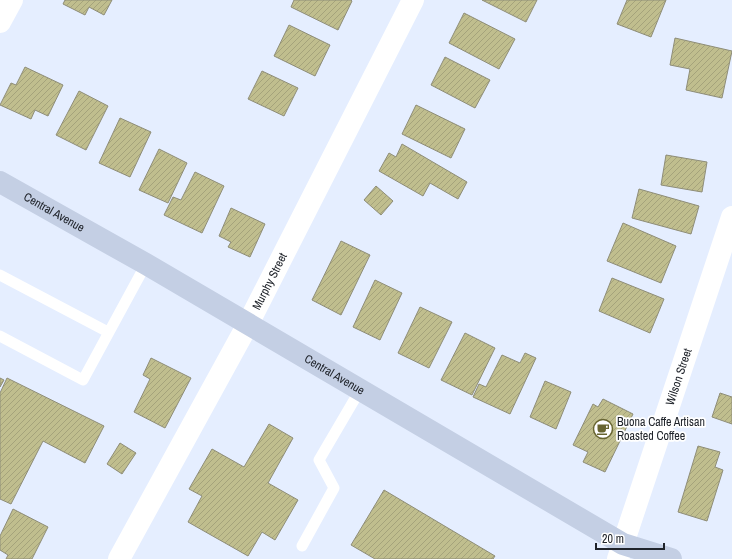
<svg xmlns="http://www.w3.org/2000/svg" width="732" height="559" font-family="'Archivo Narrow',sans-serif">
<defs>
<pattern id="building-hatch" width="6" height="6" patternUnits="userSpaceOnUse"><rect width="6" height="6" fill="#c0be8e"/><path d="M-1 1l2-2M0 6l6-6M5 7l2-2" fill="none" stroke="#a5a37b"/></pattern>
</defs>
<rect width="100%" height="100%" fill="#e5eeff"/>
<!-- building -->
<path fill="url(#building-hatch)" stroke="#8e8d78" d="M65,0H112L104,15L89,7L85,15L63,4Z
M294,0H351L352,1L338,30L291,7Z
M482,0H537L526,22Z
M627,0H666L651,37L617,24Z
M464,13L515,39L499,69L449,43Z
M289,25L330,45L315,76L274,56Z
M675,38L732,51L722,98L686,90L690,69L670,65Z
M445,57L490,80L475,108L431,85Z
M25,67L63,85L48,116L35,110L31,119L0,105L11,83L16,85Z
M262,71L298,88L284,116L248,99Z
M79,91L108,106L86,150L56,135Z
M416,105L465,129L451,158L402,134Z
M120,118L151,132L130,177L99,163Z
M402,144L467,182L458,199L430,183L423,196L379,171L389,153L396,157Z
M159,149L187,163L168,203L139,190Z
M666,155L707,162L702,192L661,185Z
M195,172L224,186L202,233L164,215L173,197L181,200Z
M376,186L393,201L381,215L364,200Z
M639,189L699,206L691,234L632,218Z
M231,208L265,224L250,257L228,247L231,242L219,236Z
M623,223L676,246L661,283L607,261Z
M341,241L370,255L341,315L312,300Z
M612,278L664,299L650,333L599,311Z
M375,280L402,293L380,340L353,327Z
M420,307L452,322L429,368L398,353Z
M465,333L495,348L472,395L441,380Z
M525,353L536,358L510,414L473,397L479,384L486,387L502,355L520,363Z
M151,358L191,378L165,428L134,412L150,379L143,375Z
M0,378L4,380L0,387Z
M7,378L104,426L85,463L43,441L11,504L0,499V393Z
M545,381L571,392L556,429L530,417Z
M720,393L732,397V424L712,417Z
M603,399L633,414L605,472L583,462L588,452L573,445L593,404L598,407Z
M269,424L293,438L268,483L298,500L275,540L262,532L248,556L188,522L202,496L189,489L212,449L244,467Z
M120,443L136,453L122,474L107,464Z
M698,446L720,452L715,467L723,470L707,521L678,512Z
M384,490L495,556L493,559H375L351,545Z
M13,509L48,527L32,559H6L8,555L0,550V536Z"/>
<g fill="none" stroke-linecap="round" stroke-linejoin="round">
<!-- lane -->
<path stroke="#fff" stroke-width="11" d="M0,275L108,332
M0,336L83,380L146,264
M302,546L334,488L319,460L360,390"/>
<!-- street -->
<g stroke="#fff" stroke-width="22">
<path d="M0,22L12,0"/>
<path id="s1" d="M119,559L248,324L413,0"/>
<path id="s2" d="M618,559L732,217"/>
</g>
<!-- secondary -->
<path stroke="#c4cfe4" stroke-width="22" id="s3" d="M0,182L146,264L623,544L671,559"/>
</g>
<!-- icons -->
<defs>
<g id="cafe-ring" transform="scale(1)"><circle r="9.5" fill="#fff" stroke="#686531" stroke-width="1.5"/><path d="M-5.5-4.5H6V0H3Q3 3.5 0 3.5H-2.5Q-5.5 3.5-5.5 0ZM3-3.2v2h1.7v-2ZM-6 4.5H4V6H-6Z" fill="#686531"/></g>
</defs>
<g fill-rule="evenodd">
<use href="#cafe-ring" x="603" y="429"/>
</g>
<g text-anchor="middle" stroke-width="3.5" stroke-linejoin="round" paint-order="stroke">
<!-- street labels -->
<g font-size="12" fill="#20242b" stroke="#fff">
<text dy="4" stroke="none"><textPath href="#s3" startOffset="62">Central Avenue</textPath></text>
<text dy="4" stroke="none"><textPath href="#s1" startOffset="316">Murphy Street</textPath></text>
<text dy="4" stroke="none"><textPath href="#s3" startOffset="386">Central Avenue</textPath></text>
<text dy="4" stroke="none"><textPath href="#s2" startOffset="192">Wilson Street</textPath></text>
</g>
<!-- poi labels -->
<g font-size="12" fill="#20242b" stroke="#fff" text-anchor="start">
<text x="617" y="426">Buona Caffe Artisan<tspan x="617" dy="14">Roasted Coffee</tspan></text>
</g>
</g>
<!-- scale -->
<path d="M596 543v6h68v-6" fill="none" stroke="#20242b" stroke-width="2"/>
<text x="602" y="543" font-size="12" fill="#20242b" stroke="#ffffff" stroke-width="3" paint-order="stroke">20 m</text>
</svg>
